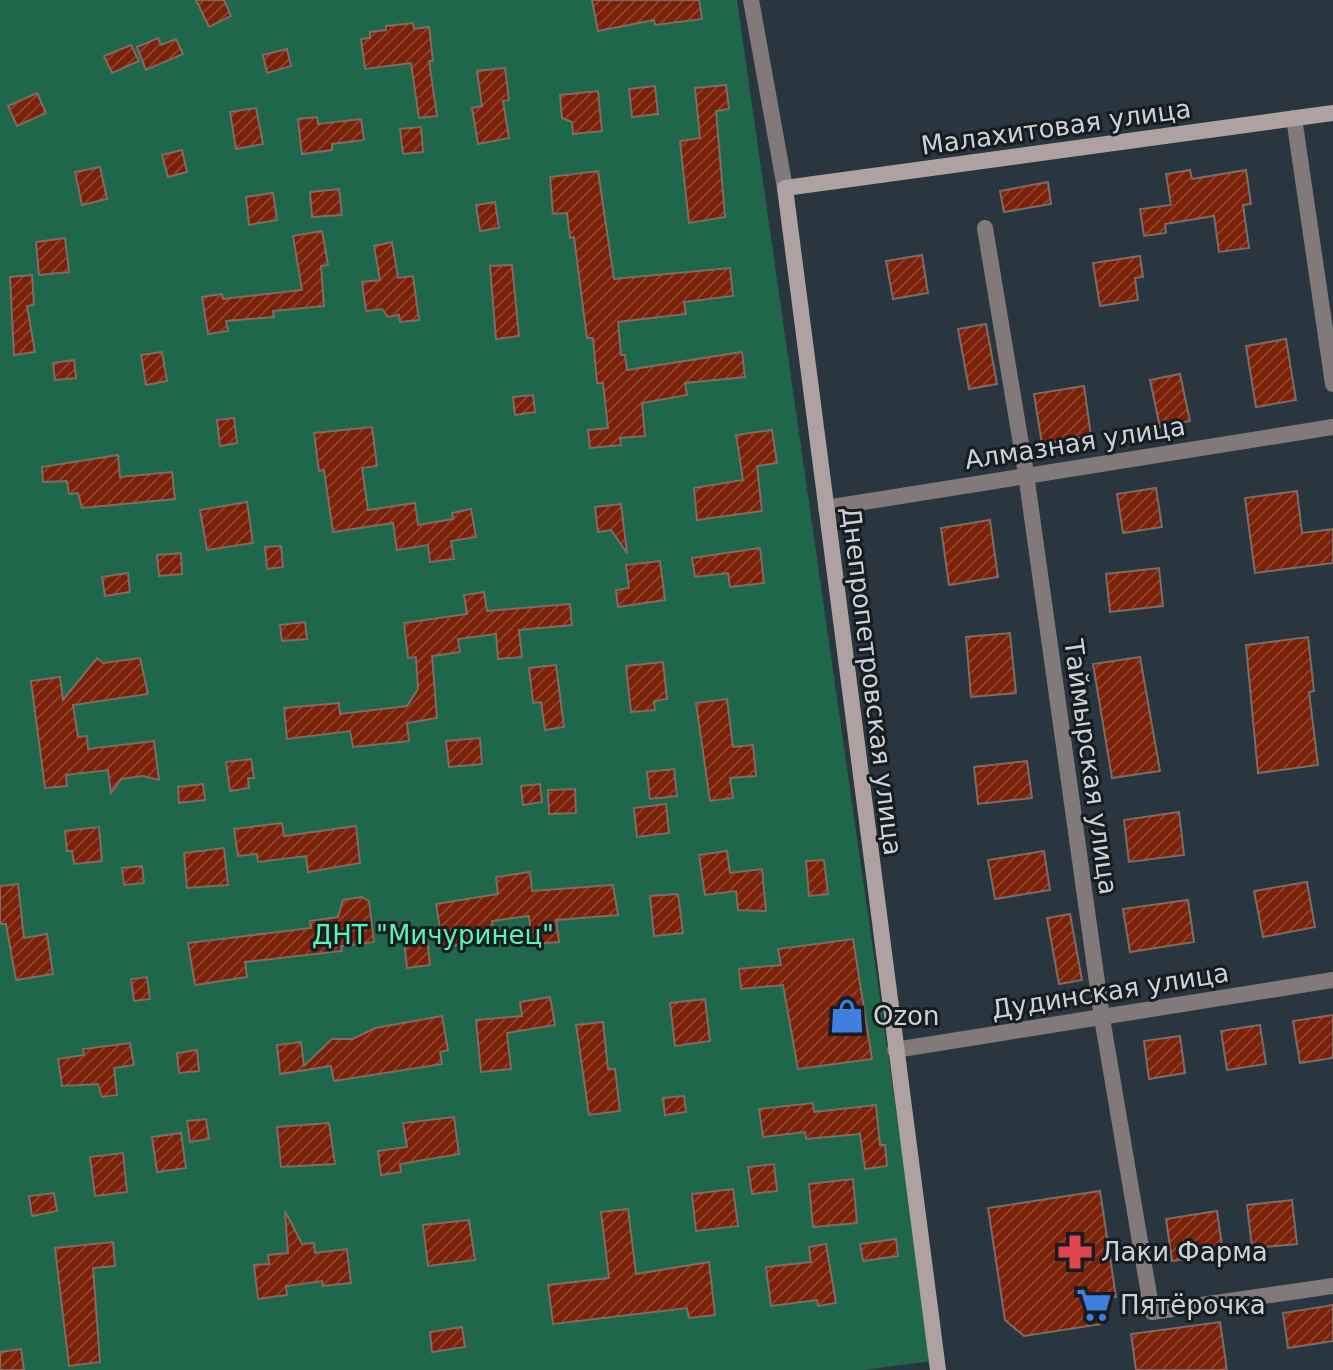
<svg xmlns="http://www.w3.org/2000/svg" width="1333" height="1370" font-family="'DejaVu Sans',sans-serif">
<defs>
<pattern id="building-hatch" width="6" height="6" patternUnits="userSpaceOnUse" patternTransform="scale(2)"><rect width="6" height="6" fill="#7a2107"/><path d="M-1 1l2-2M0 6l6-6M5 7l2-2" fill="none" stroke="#8c402b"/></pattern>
</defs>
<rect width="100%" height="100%" fill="#29353f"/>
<!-- garden -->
<path fill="#1e674b" d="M0,0H737L932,1361L863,1370H0Z"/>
<!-- building -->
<path fill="url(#building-hatch)" stroke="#7d6b66" stroke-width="2" d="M196,0H224L231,16L209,27Z
M592,0H699L702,19L655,25L654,20L598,31Z
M413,23L414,29L429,27L433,61H429L437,116L419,118L411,63L365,69L361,39L370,38V32L386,30V26Z
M158,38L161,45L176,39L183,54L146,70L137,47Z
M131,45L139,61L112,73L104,56Z
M287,49L291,66L267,73L263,55Z
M505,68L509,100L503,101L509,138L478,144L472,108L482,106L477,71Z
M726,85L729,109L716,111L725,217L689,223L680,141L700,138L695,88Z
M655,86L658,114L632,117L629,89Z
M598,91L602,131L573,134L572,122L562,118L560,95Z
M37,93L46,113L17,126L8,106Z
M256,108L263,144L236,149L230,112Z
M317,117L318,124L361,119L364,140L332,144V150L302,154L298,119Z
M421,127L423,152L403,154L400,129Z
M182,150L187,172L168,177L162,155Z
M100,167L107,199L82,205L75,172Z
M1190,170L1192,179L1246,170L1251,204L1243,205L1249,248L1219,252L1214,216L1165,224L1166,233L1144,236L1140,209L1171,205L1166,174Z
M598,171L614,279L730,268L733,296L684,302L686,314L618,322L621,355H625L627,370L742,352L745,377L685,383L687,395L642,403L645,436L620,438L621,445L590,448L588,430L608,428L603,383H597L593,338H587L574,237L570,238L567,213L553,214L550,177Z
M1048,182L1051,204L1004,212L1000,191Z
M339,189L342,215L312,217L310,192Z
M273,193L277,220L249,225L246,197Z
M495,202L499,228L480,231L476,205Z
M322,231L328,265L321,266L324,306L273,311L274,317L226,321L228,331L208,334L202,297L222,294L223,299L302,290L293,236Z
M65,238L69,272L39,275L36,242Z
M392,242L398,278L413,276L419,320L400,322L399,315L388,317L382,309L366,311L362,282L380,280L374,246Z
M922,255L928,293L893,299L886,261Z
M1140,256L1143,277L1135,278L1138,300L1100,306L1093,263Z
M512,265L519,336L496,339L490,266Z
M32,275L34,305L27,306L35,352L14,355L10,277Z
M986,324L997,384L969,389L958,329Z
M1286,339L1296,400L1256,407L1246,346Z
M162,352L167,381L146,385L141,355Z
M74,360L76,378L55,380L53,363Z
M1180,374L1190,421L1160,427L1150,380Z
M1084,386L1091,436L1042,444L1034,394Z
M533,395L535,412L515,415L513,397Z
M234,418L237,443L220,446L217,420Z
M372,427L377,466L362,468L368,510L415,503L418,525L453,519L452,513L471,509L476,537L451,541L454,559L430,562L428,545L397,550L393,523L333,532L324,470L319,471L314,433Z
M772,430L777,463L757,466L762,511L697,520L694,488L743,480L736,435Z
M118,455L120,477L172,472L175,499L82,508L78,493L69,494L67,481L43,482L42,467Z
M1156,488L1162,527L1123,533L1117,494Z
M1297,491L1302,533L1333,529V563L1255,573L1245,498Z
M247,502L253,543L207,550L200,510Z
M621,504L627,553L611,530L598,532L595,507Z
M990,520L998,577L949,585L941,528Z
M281,546L283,567L267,569L265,547Z
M760,548L764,583L730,587L728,573L695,577L692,558Z
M181,553L182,574L159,576L157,555Z
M660,561L665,600L618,607L616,590L629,588L626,565Z
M1159,568L1163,606L1110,612L1106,574Z
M128,573L130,592L105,596L102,577Z
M484,592L487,611L570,604L572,625L519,630L522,657L498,659L496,634L458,639L460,652L432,656L437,718L407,723L409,741L353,747L350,731L287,739L284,708L339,703L340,714L407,706L418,689L416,657L408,658L404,623L467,614L464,595Z
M305,622L307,639L282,641L280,625Z
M1010,633L1016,693L971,697L966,637Z
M1308,637L1314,691L1309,692L1318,765L1258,773L1246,645Z
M1140,657L1160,771L1112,778L1093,664Z
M97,658L103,663L140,658L148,694L73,705L78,737L87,736L88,749L154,741L159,780L143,776L121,779L111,793L108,770L66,775L67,786L45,788L31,681L60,677L63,700Z
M663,662L667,699L654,701L655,710L631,712L626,666Z
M556,665L564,727L545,730L541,702L533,703L529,668Z
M727,699L733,747L753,745L756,776L730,778L733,798L710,801L696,703Z
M480,738L482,764L449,767L446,741Z
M251,759L254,778H248L249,788L230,791L226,762Z
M1027,761L1032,798L978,804L974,767Z
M674,769L677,796L650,799L647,772Z
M203,784L205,800L179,803L178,787Z
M540,784L542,802L523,805L521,786Z
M575,789L576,813L549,814L548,790Z
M666,804L669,833L637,837L634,808Z
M1179,812L1184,855L1129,862L1124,820Z
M282,823L284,836L356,826L360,863L308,872L306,856L258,862L257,854L238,856L234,829Z
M99,827L102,861L74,864L72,851H67L65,831Z
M224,848L228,885L187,888L184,853Z
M727,851L730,873L762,869L766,911L738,910L736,891L705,895L699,855Z
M1044,851L1050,890L995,899L988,860Z
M824,860L828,894L809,896L806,861Z
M142,866L144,883L124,885L122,868Z
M530,872L532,891L613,885L618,915L556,920L559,942L532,944L529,916L492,921L494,940L443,947L436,904L498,894L496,877Z
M1307,882L1315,927L1263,937L1254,891Z
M18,884L24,938L47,934L53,974L16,980L6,924H0V886Z
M678,894L683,933L654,936L650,896Z
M362,897L369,901L374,942L341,946L342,951L245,962L247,977L195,985L188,943L311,928L310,921L338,917L343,900Z
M1188,900L1194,942L1130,952L1123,909Z
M1070,914L1082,980L1059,984L1047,918Z
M427,937L430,965L407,968L404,939Z
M853,939L872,1059L798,1069L783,985L741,989L739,969L781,965L778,949Z
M147,977L150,999L134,1001L131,979Z
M550,997L555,1025L507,1033L511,1069L481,1072L476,1020L522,1016L520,1002Z
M705,999L710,1041L675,1046L670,1003Z
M1333,1015V1058L1300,1063L1293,1021Z
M442,1016L448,1050L440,1052L442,1064L334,1081L331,1066L280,1074L277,1045L301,1042L304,1066L332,1039H353L375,1028Z
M603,1022L608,1069H615L620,1111L589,1115L576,1025Z
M1260,1025L1266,1064L1227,1070L1221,1031Z
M1180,1036L1185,1073L1149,1079L1144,1041Z
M130,1043L134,1065L114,1068L117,1095L102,1097L98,1084L62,1086L58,1059L84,1055L83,1049Z
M197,1050L199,1071L179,1073L177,1053Z
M684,1096L686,1112L665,1115L663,1098Z
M813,1103L814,1112L876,1105L880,1145H885L887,1166L865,1169L860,1134L806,1139L805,1132L763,1137L759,1109Z
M454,1117L459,1154L400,1164L401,1172L381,1175L378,1151L407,1147L403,1123Z
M206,1119L209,1139L190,1142L187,1121Z
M329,1123L335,1164L281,1167L277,1127Z
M181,1133L186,1168L157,1172L152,1137Z
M123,1153L127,1192L95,1196L90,1157Z
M774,1164L777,1191L752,1194L748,1167Z
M853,1179L857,1223L813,1227L809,1184Z
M733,1189L738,1226L696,1231L692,1194Z
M1100,1191L1116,1297L1098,1299L1102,1324L1024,1336L1005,1320L988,1208Z
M54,1193L57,1211L32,1216L29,1196Z
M1292,1200L1297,1244L1252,1248L1247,1205Z
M628,1209L636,1274L709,1262L715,1315L689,1318L687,1308L553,1324L548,1285L609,1278L601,1212Z
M285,1211L302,1244L314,1243L315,1253L347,1249L351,1283L323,1286L322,1281L286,1286L287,1295L258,1299L254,1265L269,1264L268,1255L288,1253Z
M1217,1211L1223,1253L1172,1261L1166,1219Z
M469,1220L475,1260L428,1266L423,1225Z
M896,1239L898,1256L863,1261L860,1244Z
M113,1242L115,1266L93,1268L100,1362L69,1366L55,1248Z
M826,1244L836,1303L818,1306L817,1300L771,1306L766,1267L811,1262L809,1247Z
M1333,1305V1341L1288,1348L1283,1313Z
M1220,1322L1227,1370H1136L1131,1334Z
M462,1327L465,1347L432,1352L430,1332Z
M21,1349L24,1370H0V1352Z"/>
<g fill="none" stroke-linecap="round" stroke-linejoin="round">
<!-- street -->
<path stroke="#827a7a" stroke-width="16" d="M751,0L785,188
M1294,118L1333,384
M985,228L1026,474L1102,1018L1152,1312L1333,1286
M826,508L1333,427
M895,1050L1333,980"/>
<!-- secondary -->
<path stroke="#afa1a2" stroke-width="16" d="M938,1370L785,188L1333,113"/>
</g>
<!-- icons -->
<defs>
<g id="shop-bare" transform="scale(2.76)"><path d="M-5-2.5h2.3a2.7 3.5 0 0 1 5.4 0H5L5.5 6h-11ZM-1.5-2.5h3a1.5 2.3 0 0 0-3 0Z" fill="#3f7fe0" stroke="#161c20" stroke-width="2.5" paint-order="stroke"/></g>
<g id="pharmacy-bare" transform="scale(2.76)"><path d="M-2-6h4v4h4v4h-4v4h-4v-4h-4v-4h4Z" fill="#e0444e" stroke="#161c20" stroke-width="2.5" paint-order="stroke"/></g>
<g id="supermarket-bare" transform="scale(2.76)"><path d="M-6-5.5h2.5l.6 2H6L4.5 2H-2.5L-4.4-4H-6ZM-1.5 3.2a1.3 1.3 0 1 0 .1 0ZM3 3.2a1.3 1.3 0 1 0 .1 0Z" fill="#3f7fe0" stroke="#161c20" stroke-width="2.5" paint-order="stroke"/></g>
</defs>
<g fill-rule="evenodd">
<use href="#shop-bare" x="847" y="1016"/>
<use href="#pharmacy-bare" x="1075" y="1252"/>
<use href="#supermarket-bare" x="1094" y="1305"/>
</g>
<g text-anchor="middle" stroke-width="6" stroke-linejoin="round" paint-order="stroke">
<!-- street labels -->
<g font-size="26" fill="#cbd3d9" stroke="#161c20">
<text transform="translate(1056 127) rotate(-8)" y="9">Малахитовая улица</text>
<text transform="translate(1075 443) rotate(-9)" y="9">Алмазная улица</text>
<text transform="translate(872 681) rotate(83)" y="9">Днепропетровская улица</text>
<text transform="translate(1091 767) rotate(82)" y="9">Таймырская улица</text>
<text transform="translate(1110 991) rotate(-9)" y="9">Дудинская улица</text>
</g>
<!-- park labels -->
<g font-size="26" fill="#5af4b7" stroke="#161c20">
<text x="433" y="944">ДНТ "Мичуринец"</text>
</g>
<!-- poi labels -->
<g font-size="26" fill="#cbd3d9" stroke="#161c20" text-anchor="start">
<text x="873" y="1025">Ozon</text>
<text x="1101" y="1261">Лаки Фарма</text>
<text x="1120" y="1314">Пятёрочка</text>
</g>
</g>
</svg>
